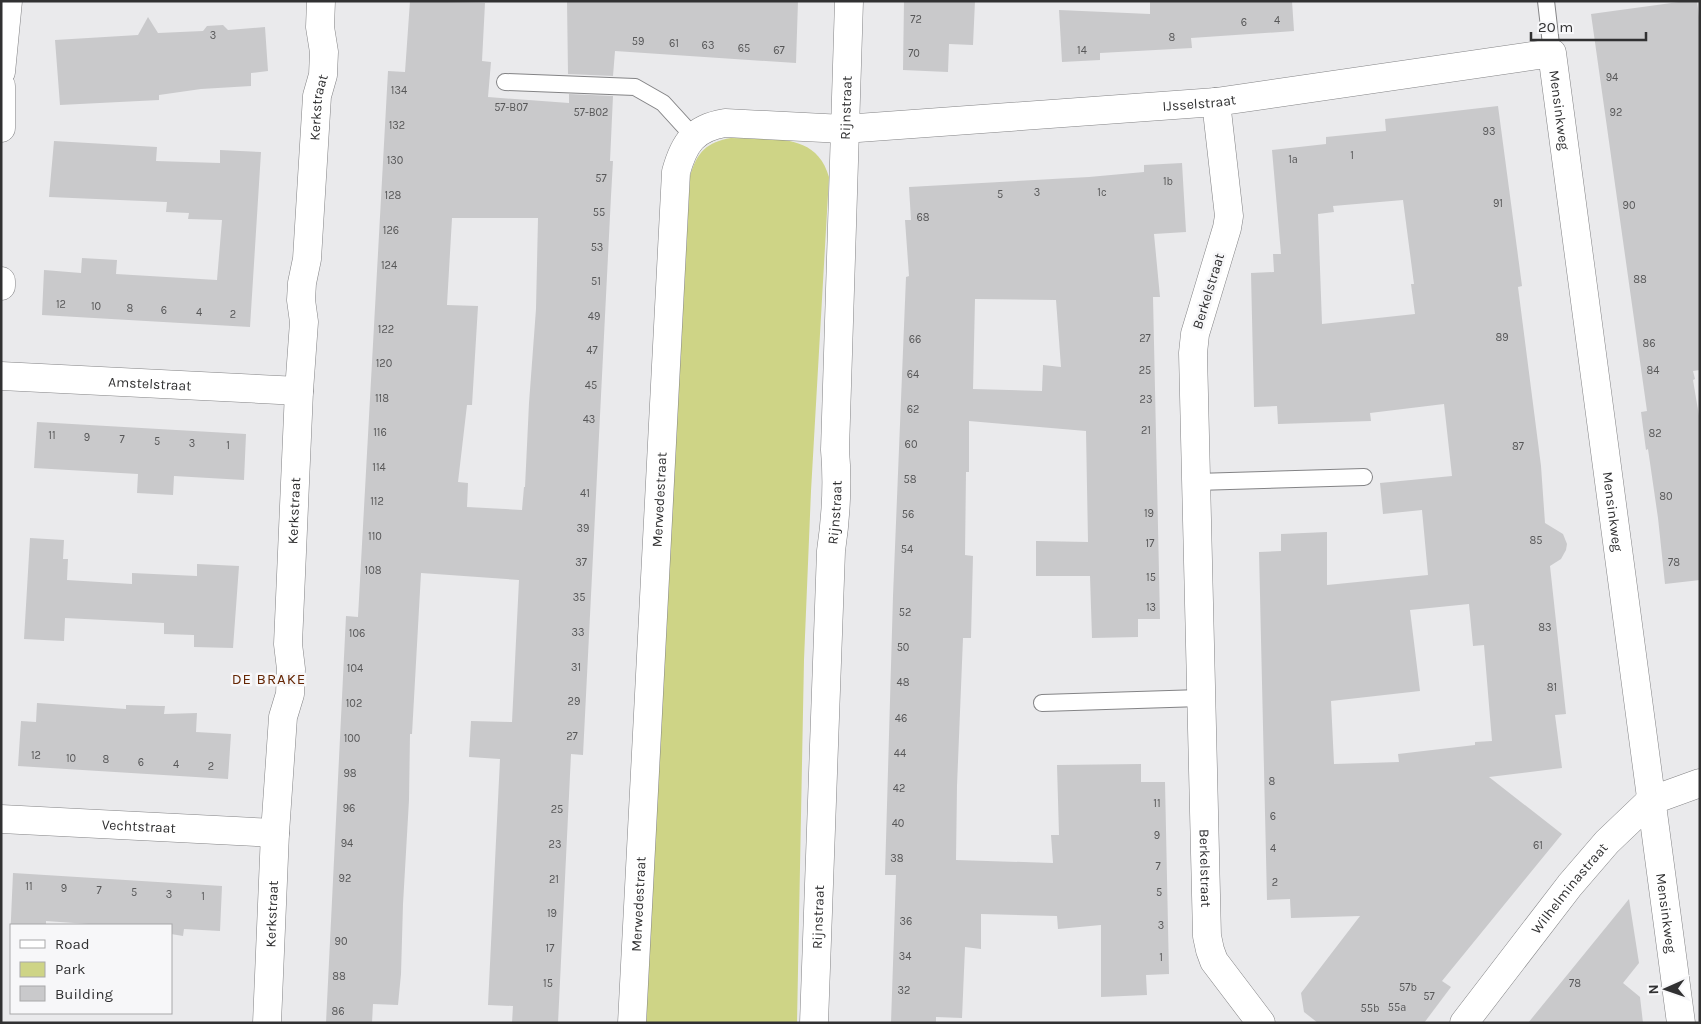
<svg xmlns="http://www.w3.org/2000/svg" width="1701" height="1024" font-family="Karla,sans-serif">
<rect width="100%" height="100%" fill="#eaeaec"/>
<!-- green -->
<path fill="#ced486" d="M731,138C770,140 816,131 829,177L811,491L804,660L797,1023H646L653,863L690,176C697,152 707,142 731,138Z"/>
<!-- building -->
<path fill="#c9c9cb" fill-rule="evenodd" d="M410,1L485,3L482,61L491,62L488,97L569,103V94L613,96L610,161H613L611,196L583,755L571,754L558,1023H512L513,1006L488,1005L500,759L469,757L471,721L512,722L519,580L421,573L412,734H410L409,800L403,904L401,974L398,1005L373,1004L372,1023H326L346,616L358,617L388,71L405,72ZM452,218H538L536,309L529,403L525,487H524L522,510L467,507L468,483L458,482L467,405H472L478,306L447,305Z
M567,1H798L796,63L615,51L613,76L568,74Z
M904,1H975L973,45L949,44L948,72L903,70Z
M1150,1H1292L1294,31L1191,38L1192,48L1100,53V60L1062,62L1059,10L1150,14Z
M1686,1H1697L1700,25V370L1693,371L1695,379L1693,380L1700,422V580L1665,584L1658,518L1648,449L1646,450L1641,412L1647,411L1591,14Z
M148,17L158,33L203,31L207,26L223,25L228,30L265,27L268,71L251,73V86L201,89L159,95V100L60,105L55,40L138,35Z
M1498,106L1522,286L1518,287L1541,466L1545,523L1563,534L1567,544L1566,550L1561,559L1550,566L1566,714L1555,715L1562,768L1489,777L1562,834L1442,981L1451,987L1424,1023H1318L1304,1012L1301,993L1360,916L1291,918L1290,899L1267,900L1259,552L1281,551V534L1327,532V585L1428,575L1422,510L1383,514L1380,483L1452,476L1444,404L1370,413L1371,421L1278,424L1277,406L1254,407L1251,273L1274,272L1273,254H1281L1272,150L1326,144V137L1386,131L1385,119ZM1403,200L1414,284H1411L1415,314L1322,324L1318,214L1334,212L1333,206ZM1469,604L1473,646L1484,645L1492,741L1475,742V745L1398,754L1399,762L1334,764L1331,701L1420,691L1410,610Z
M54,141L157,147L156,161L220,163V150L261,152L250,327L42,315L44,270L81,273L82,258L117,260L116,274L217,280L222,220L188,219L189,213L166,212L167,202L49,197Z
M1182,163L1186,232L1154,234L1160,297H1153L1160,619H1138V637L1092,638L1090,576H1036V541L1088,542L1086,431L969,421V472H966L965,555L973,556L971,638H963L957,786L956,860L1053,863L1051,835H1059L1057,765L1141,764V782H1165L1169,974L1146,975L1147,995L1101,997V925L1058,929L1057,916L981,914V949L965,947L962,1018L936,1017V1023H891L896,875H885L893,596L906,277L909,276L905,220H911L909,187L1089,177L1144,172V165ZM975,299L1056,300L1061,367L1043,365L1042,391L973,389Z
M37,422L246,434L244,480L174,476L173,495L137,493L138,474L34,468Z
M30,538L64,540L63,559H68L67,580L132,584V573L197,576V564L239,566L233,648L194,647V635L164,634V623L65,618L64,641L24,639Z
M37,703L126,709V705L160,706H165L164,714L197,713L196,732L231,734L228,779L18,766L21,721L36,722Z
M13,873L222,886L220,931L184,929L183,936L171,934V925H102L46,921V925H11V941H10Z
M1629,899L1639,963L1623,983L1640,997L1643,1023H1528Z"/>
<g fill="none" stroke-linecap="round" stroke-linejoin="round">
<!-- service casing -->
<g stroke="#838385" stroke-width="18">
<path id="service" d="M1546,1L1552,53
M505,82L635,87L663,103L694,137
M1196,482L1364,477
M1042,703L1201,698"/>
</g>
<!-- minor casing -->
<g stroke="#838385" stroke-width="29">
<g id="minor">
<path d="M1,72L8,1"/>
<path d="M1,86V128"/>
<path id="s1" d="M1216,102L1229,216L1227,228L1195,334L1193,353L1207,936L1210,950L1214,961L1261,1023"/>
<path d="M1,281V286"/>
<path id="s2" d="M1,376L299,391"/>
<path id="s3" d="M1,819L275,833"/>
<path id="s4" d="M267,1023L275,833L283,717L290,694L291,669L288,644L299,391L304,322L301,300L302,283L307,259L317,96L323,75L324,52L320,27L321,1"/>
<path id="s5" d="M632,1023L676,172C684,143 694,128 725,123L844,129L1216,102L1552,53L1681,1023"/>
<path id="s6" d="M814,1023L831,551C836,517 838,484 835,450L849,1"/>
<path id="s7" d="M1464,1023L1570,885L1607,842L1650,801L1700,783"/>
</g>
</g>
<!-- service -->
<use href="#service" stroke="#fff" stroke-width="16"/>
<!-- minor -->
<use href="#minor" stroke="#fff" stroke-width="28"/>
</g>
<g text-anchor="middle" stroke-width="5" stroke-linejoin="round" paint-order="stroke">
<!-- number labels -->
<g font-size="11" fill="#575758">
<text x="916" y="23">72</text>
<text x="1277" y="24">4</text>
<text x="1244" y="26">6</text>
<text x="213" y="39">3</text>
<text x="1172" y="41">8</text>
<text x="638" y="45">59</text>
<text x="674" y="47">61</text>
<text x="708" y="49">63</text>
<text x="744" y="52">65</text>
<text x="779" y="54">67</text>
<text x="1082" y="54">14</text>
<text x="914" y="57">70</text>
<text x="1612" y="81">94</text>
<text x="399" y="94">134</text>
<text x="511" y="111">57-B07</text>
<text x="591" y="116">57-B02</text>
<text x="1616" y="116">92</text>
<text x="397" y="129">132</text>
<text x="1489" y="135">93</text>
<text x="1352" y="159">1</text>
<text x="1293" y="163">1a</text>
<text x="395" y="164">130</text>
<text x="601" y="182">57</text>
<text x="1168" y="185">1b</text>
<text x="1037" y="196">3</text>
<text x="1102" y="196">1c</text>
<text x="1000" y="198">5</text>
<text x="393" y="199">128</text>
<text x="1498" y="207">91</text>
<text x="1629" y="209">90</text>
<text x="599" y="216">55</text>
<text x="923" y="221">68</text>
<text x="391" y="234">126</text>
<text x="597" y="251">53</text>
<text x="389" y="269">124</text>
<text x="1640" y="283">88</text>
<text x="596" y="285">51</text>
<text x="61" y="308">12</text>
<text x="96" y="310">10</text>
<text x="130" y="312">8</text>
<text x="164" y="314">6</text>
<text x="199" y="316">4</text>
<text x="233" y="318">2</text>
<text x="594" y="320">49</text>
<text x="386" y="333">122</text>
<text x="1502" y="341">89</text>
<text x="1145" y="342">27</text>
<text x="915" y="343">66</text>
<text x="1649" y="347">86</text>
<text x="592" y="354">47</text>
<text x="384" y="367">120</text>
<text x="1145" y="374">25</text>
<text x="1653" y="374">84</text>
<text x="913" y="378">64</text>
<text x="591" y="389">45</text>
<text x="382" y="402">118</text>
<text x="1146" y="403">23</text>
<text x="913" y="413">62</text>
<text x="589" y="423">43</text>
<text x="1146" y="434">21</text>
<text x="380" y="436">116</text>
<text x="1655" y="437">82</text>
<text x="52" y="439">11</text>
<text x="87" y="441">9</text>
<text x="122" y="443">7</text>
<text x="157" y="445">5</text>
<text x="192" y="447">3</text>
<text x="911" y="448">60</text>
<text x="228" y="449">1</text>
<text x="1518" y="450">87</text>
<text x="379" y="471">114</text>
<text x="910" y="483">58</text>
<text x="585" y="497">41</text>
<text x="1666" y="500">80</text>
<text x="377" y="505">112</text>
<text x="1149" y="517">19</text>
<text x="908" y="518">56</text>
<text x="583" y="532">39</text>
<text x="375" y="540">110</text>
<text x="1536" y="544">85</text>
<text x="1150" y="547">17</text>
<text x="907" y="553">54</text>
<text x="581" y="566">37</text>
<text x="1674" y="566">78</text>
<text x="373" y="574">108</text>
<text x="1151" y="581">15</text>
<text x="579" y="601">35</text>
<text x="1151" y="611">13</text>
<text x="905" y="616">52</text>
<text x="1545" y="631">83</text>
<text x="578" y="636">33</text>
<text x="357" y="637">106</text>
<text x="903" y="651">50</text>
<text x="576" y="671">31</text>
<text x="355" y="672">104</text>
<text x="903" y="686">48</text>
<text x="1552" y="691">81</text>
<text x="574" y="705">29</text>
<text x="354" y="707">102</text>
<text x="901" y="722">46</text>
<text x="572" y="740">27</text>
<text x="352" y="742">100</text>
<text x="900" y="757">44</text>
<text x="36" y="759">12</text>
<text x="71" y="762">10</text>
<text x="106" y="763">8</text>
<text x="141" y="766">6</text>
<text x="176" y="768">4</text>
<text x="211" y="770">2</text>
<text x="350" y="777">98</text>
<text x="1272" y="785">8</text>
<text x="899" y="792">42</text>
<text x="1157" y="807">11</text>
<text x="349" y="812">96</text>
<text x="557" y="813">25</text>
<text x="1273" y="820">6</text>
<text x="898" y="827">40</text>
<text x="1157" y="839">9</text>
<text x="347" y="847">94</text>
<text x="555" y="848">23</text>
<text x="1538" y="849">61</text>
<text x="1273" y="852">4</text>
<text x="897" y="862">38</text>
<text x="1158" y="870">7</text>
<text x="345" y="882">92</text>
<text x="554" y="883">21</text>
<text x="1275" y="886">2</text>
<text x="29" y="890">11</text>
<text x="64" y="892">9</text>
<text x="99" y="894">7</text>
<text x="134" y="896">5</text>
<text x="1159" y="896">5</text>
<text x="169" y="898">3</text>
<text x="203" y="900">1</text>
<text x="552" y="917">19</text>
<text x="906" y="925">36</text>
<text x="1161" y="929">3</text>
<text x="341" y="945">90</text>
<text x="550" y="952">17</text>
<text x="905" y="960">34</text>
<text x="1161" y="961">1</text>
<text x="339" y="980">88</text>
<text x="548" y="987">15</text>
<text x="1575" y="987">78</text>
<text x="1408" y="991">57b</text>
<text x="904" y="994">32</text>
<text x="1429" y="1000">57</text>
<text x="1397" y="1011">55a</text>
<text x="1370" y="1012">55b</text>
<text x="338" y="1015">86</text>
</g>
<!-- street labels -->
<g font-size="14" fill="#313132" stroke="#f7f7f9">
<text dy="5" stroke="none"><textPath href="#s5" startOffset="1402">IJsselstraat</textPath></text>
<text dy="5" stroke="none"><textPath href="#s6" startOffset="916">Rijnstraat</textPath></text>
<text dy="5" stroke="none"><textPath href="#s4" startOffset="919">Kerkstraat</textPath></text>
<text dy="5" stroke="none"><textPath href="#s5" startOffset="1816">Mensinkweg</textPath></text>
<text transform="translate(1208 291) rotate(-73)" y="5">Berkelstraat</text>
<text dy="5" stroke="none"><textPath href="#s2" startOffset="149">Amstelstraat</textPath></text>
<text dy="5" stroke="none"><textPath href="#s5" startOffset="524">Merwedestraat</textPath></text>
<text dy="5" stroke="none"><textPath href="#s4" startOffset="514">Kerkstraat</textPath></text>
<text dy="5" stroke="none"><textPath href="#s6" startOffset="511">Rijnstraat</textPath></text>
<text dy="5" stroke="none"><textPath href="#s5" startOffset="2221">Mensinkweg</textPath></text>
<text dy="5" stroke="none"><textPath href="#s3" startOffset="138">Vechtstraat</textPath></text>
<text dy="5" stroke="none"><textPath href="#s1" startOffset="772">Berkelstraat</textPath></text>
<text dy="5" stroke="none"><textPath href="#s7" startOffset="171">Wilhelminastraat</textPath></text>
<text dy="5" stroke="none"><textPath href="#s5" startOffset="119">Merwedestraat</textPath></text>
<text dy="5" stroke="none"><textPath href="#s5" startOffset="2626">Mensinkweg</textPath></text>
<text dy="5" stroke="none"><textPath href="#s4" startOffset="109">Kerkstraat</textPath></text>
<text dy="5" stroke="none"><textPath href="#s6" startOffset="106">Rijnstraat</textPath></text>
</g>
<!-- neighbourhood labels -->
<g font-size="15" letter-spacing="1" fill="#652604" stroke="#f7f7f9">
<text x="269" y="684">DE BRAKE</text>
</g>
</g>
<!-- border -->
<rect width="1701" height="1024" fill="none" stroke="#313132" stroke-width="5"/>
<!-- legend -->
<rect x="10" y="924" width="162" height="90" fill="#f7f7f9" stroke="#a8a8a9"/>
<rect x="20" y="940" width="25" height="8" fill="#ffffff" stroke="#a8a8a9"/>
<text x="55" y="949" font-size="15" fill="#313132">Road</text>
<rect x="20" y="962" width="25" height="15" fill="#ced486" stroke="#a8a8a9"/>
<text x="55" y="974" font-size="15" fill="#313132">Park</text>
<rect x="20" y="986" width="25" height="15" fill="#c9c9cb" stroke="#a8a8a9"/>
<text x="55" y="999" font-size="15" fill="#313132">Building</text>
<!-- north arrow -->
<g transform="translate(1666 989) rotate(268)" stroke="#f7f7f9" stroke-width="4" paint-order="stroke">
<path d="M0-4L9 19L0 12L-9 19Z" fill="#313132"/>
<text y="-8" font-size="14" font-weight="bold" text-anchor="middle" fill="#313132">N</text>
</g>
<!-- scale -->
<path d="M1531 32v8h115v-8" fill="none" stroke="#313132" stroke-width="2.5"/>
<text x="1538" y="32" font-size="15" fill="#313132" stroke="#f7f7f9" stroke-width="4" paint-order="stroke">20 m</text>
</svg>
